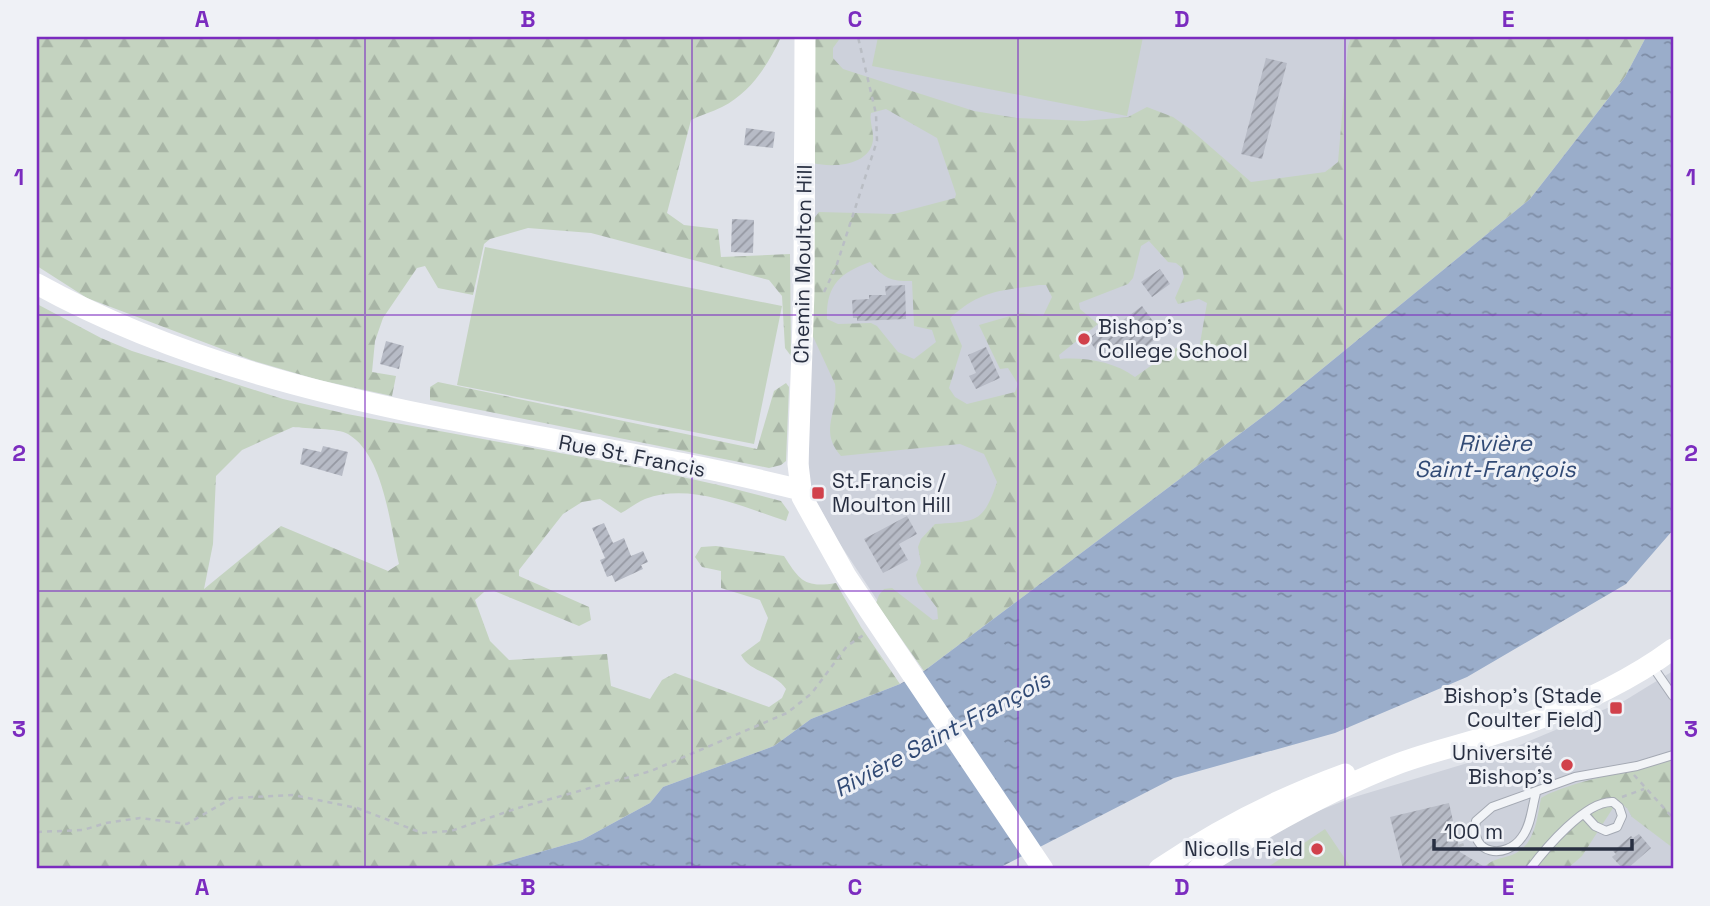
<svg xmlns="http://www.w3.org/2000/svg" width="1710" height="906" font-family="'Space Grotesk',sans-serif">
<defs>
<pattern id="forest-firs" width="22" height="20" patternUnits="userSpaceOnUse" patternTransform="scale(1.75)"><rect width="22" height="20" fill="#c4d3c0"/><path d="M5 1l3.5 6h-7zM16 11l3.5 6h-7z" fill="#a8b5a6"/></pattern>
<pattern id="water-ripples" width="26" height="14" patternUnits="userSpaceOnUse" patternTransform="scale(1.75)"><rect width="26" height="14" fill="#9aadca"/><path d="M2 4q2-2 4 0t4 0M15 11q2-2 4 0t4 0" fill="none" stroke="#7e8da6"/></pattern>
<pattern id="building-hatch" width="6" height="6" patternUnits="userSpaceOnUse" patternTransform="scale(1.75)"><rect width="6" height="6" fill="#b7bbc6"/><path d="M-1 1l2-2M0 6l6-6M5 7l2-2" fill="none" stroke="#9598a2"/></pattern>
</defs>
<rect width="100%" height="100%" fill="#dfe2e9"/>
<!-- built -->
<path fill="#cdd1db" d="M809,37H1646L924,671L836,538L813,495L809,480Z
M1673,671V869H1209L1303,817L1351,798L1501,753L1624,701Z"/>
<!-- green -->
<path fill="#c4d3c0" d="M878,37H1143L1127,116L872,66Z
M485,247L782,306L754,444L457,385Z
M1325,829L1352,869H1265Z"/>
<!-- forest -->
<path fill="url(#forest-firs)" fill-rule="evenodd" d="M37,37H781C768,65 751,92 722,107C712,112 701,115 691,120L667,213L684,225L718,229L721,257L790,254L791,356L785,348L782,296L769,280L591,233L528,228L490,239L484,244L473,295L438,288L425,266L417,268L383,318L375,341L372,372L396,376L392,396L319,380L251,360L87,298L37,266Z
M812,37H841L833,48V58L843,69L974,111L1017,118L1084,121L1128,117L1147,107L1173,117L1190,129L1251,182L1325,172L1338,162L1348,46L1351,37H1646L1625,77L1530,199L1273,409L924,671L876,603L879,595L884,589L892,588L933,620L938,619L937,608L918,583L916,575L921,563L918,547L921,539L935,524C976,521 983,524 997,482L984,454L960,444L841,456C818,430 839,413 835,384L810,330L812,221L819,212L894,214L955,198L956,194L937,138L886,109L871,113C869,122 874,131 873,140C870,166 832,168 813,163ZM1149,241L1168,262L1176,263L1182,268L1184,277L1175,298L1178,304L1199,299L1207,303L1199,349L1192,353L1179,346L1135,377C1115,362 1085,357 1060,359L1059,355L1098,324L1080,309L1079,303L1128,284L1133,278L1141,246ZM870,262C886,279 889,281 912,281L914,326L932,330L936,342L914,359L898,352L877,326L871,323L838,324L827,319C826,285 840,273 870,262ZM1039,285H1046L1052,297L1043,316L1021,313L979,325L1000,369L1008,368L1018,384L1015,392L967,404L955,397L949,388L962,346L950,318C981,290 999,291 1039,285Z
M37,304L101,338L132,351L283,399L347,414L647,469L727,487L781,501L789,512L786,521C742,507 691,482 645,499C637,502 629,509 621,513L600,499L582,502L563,514L519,570V576L589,607L591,620L579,626L494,591L484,592L475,600L490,641L509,660L607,654L611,686L650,699L662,680L675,673L769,707L782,698L786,689C775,672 750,673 741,655L760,641L768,618L760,600L721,588V571L702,567L695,557L701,547L716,546L784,556C800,581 805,588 836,583L861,627L900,684L811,719L774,746L663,787L650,803L582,840L481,869H37ZM293,427C306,429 338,428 348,434C384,455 390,526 399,564L388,571L281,526L204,589L213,544L216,476L242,450Z
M438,382L757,449L774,391L786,383L789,387L786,461L781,465L769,468L435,401L430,400V387Z
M1673,759V848L1632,817L1627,808L1621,804L1613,808L1582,856L1567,869H1482C1491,859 1500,859 1512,855C1535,846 1537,819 1541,798L1548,794C1589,777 1631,771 1673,759Z"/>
<!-- water -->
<path fill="url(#water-ripples)" d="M1646,37H1673V530L1626,584L1467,677L1335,733L1174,778L997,869H481L582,840L650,803L663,787L774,746L811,719L900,684L924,671L1273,409L1530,199L1625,77Z"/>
<!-- building -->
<path fill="url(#building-hatch)" d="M1266,58L1287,63L1262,159L1241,154Z
M746,128L775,132L773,148L744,145Z
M732,219L754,220L753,253L731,252Z
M1160,269L1170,284L1152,297L1141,282Z
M905,285L906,319L857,321V318H853L852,300L869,299V295H886L885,286Z
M1142,306L1158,328L1152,332L1157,338L1135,355L1130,348L1123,353L1120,349L1104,361L1088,339L1111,322L1114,327Z
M386,341L404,346L399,369L380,364Z
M986,347L1000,378L976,389L969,376L976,373L968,355Z
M323,446L348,452L342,476L300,464L303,448L321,452Z
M907,516L917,534L899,544L908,560L883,573L864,539Z
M604,523L613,543L624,538L631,556L643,551L648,562L641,565L643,569L615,582L612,575L607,577L600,560L605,558L592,528Z
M1449,803L1460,852L1488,869H1403L1390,817Z
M1639,834L1651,848L1627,869H1623L1612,857L1616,854L1613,851L1631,836L1633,838Z"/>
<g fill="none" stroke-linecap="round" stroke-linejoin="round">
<!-- lane casing -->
<g stroke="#a4a9b3" stroke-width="10">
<path id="lane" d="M1653,667L1673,696
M1536,793C1532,807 1531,825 1522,837C1506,860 1469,855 1476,821L1492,807L1575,777L1637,766L1673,755
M1530,869C1545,849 1586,800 1613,802L1619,807L1622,816L1617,827L1606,831L1595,826L1584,814"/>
</g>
<!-- path -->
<path stroke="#b9bdc4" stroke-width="2.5" stroke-dasharray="5 5" stroke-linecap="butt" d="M824,292L836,267L877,141L876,114L858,37
M1634,775L1673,818
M1622,797L1644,789
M37,832L83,830L106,823L140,818L187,824L232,798L293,795L357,808L422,833L451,831L518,808L651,771L787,713L812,693L847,646L865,634
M1459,846L1467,843"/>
<!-- lane -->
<use href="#lane" stroke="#f2f4f7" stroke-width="8"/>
<!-- secondary -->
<path stroke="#fff" stroke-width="21" d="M805,37L804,292L798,464L802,497L846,576L1043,869
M37,284C272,414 545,426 801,490
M1159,869C1217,830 1279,798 1345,774
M1198,869C1262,828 1329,790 1400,763C1430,752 1461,745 1492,735C1555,715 1619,689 1673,649"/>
</g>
<!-- grid -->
<path fill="none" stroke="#7b2cbf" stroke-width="2" stroke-opacity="0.55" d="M365,37V869M692,37V869M1018,37V869M1345,37V869M37,315H1673M37,591H1673"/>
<!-- markers -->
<g fill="#d1414b" stroke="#eff1f6" stroke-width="2.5">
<circle cx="1084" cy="339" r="7"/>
<rect x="811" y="486" width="14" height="14" rx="3.5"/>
<rect x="1609" y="701" width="14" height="14" rx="3.5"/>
<circle cx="1567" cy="765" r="7"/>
<circle cx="1317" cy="849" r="7"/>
</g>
<g text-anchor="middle" stroke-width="6" stroke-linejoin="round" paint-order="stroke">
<!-- street labels -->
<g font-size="21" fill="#282f41" stroke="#eff1f6">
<text transform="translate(803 264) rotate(-89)" y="7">Chemin Moulton Hill</text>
<text transform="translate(632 456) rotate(11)" y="7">Rue St. Francis</text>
</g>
<!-- poi labels -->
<g font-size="21" fill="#282f41" stroke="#eff1f6" text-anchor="end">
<text x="1098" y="334" text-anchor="start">Bishop's<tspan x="1098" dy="24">College School</tspan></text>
<text x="832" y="488" text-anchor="start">St.Francis /<tspan x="832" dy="24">Moulton Hill</tspan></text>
<text x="1602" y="703">Bishop's (Stade<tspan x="1602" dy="24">Coulter Field)</tspan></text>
<text x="1553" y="760">Université<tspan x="1553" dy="24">Bishop's</tspan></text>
<text x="1303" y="856">Nicolls Field</text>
</g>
<!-- water labels -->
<g font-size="23" font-style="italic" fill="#314a75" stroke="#eff1f6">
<text x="1495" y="451">Rivière<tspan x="1495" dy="26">Saint-François</tspan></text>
<text transform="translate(942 734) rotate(-28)" y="8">Rivière Saint-François</text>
</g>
</g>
<!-- border -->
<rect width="1710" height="906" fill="none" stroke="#eff1f6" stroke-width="77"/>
<!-- scale -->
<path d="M1434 839v10h198v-10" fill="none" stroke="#282f41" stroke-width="3.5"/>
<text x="1444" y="839" font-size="21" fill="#282f41" stroke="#eff1f6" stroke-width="5" paint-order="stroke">100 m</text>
<rect x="38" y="38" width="1634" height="829" fill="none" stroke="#7b2cbf" stroke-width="2.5"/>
<g font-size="23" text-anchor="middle" font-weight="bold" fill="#7b2cbf">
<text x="202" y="27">A</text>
<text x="528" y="27">B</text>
<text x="855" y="27">C</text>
<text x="1182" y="27">D</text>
<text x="1508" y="27">E</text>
<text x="19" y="185">1</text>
<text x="1691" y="185">1</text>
<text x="19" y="461">2</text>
<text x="1691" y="461">2</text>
<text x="19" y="737">3</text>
<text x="1691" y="737">3</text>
<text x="202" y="895">A</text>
<text x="528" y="895">B</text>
<text x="855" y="895">C</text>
<text x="1182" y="895">D</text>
<text x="1508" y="895">E</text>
</g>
</svg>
